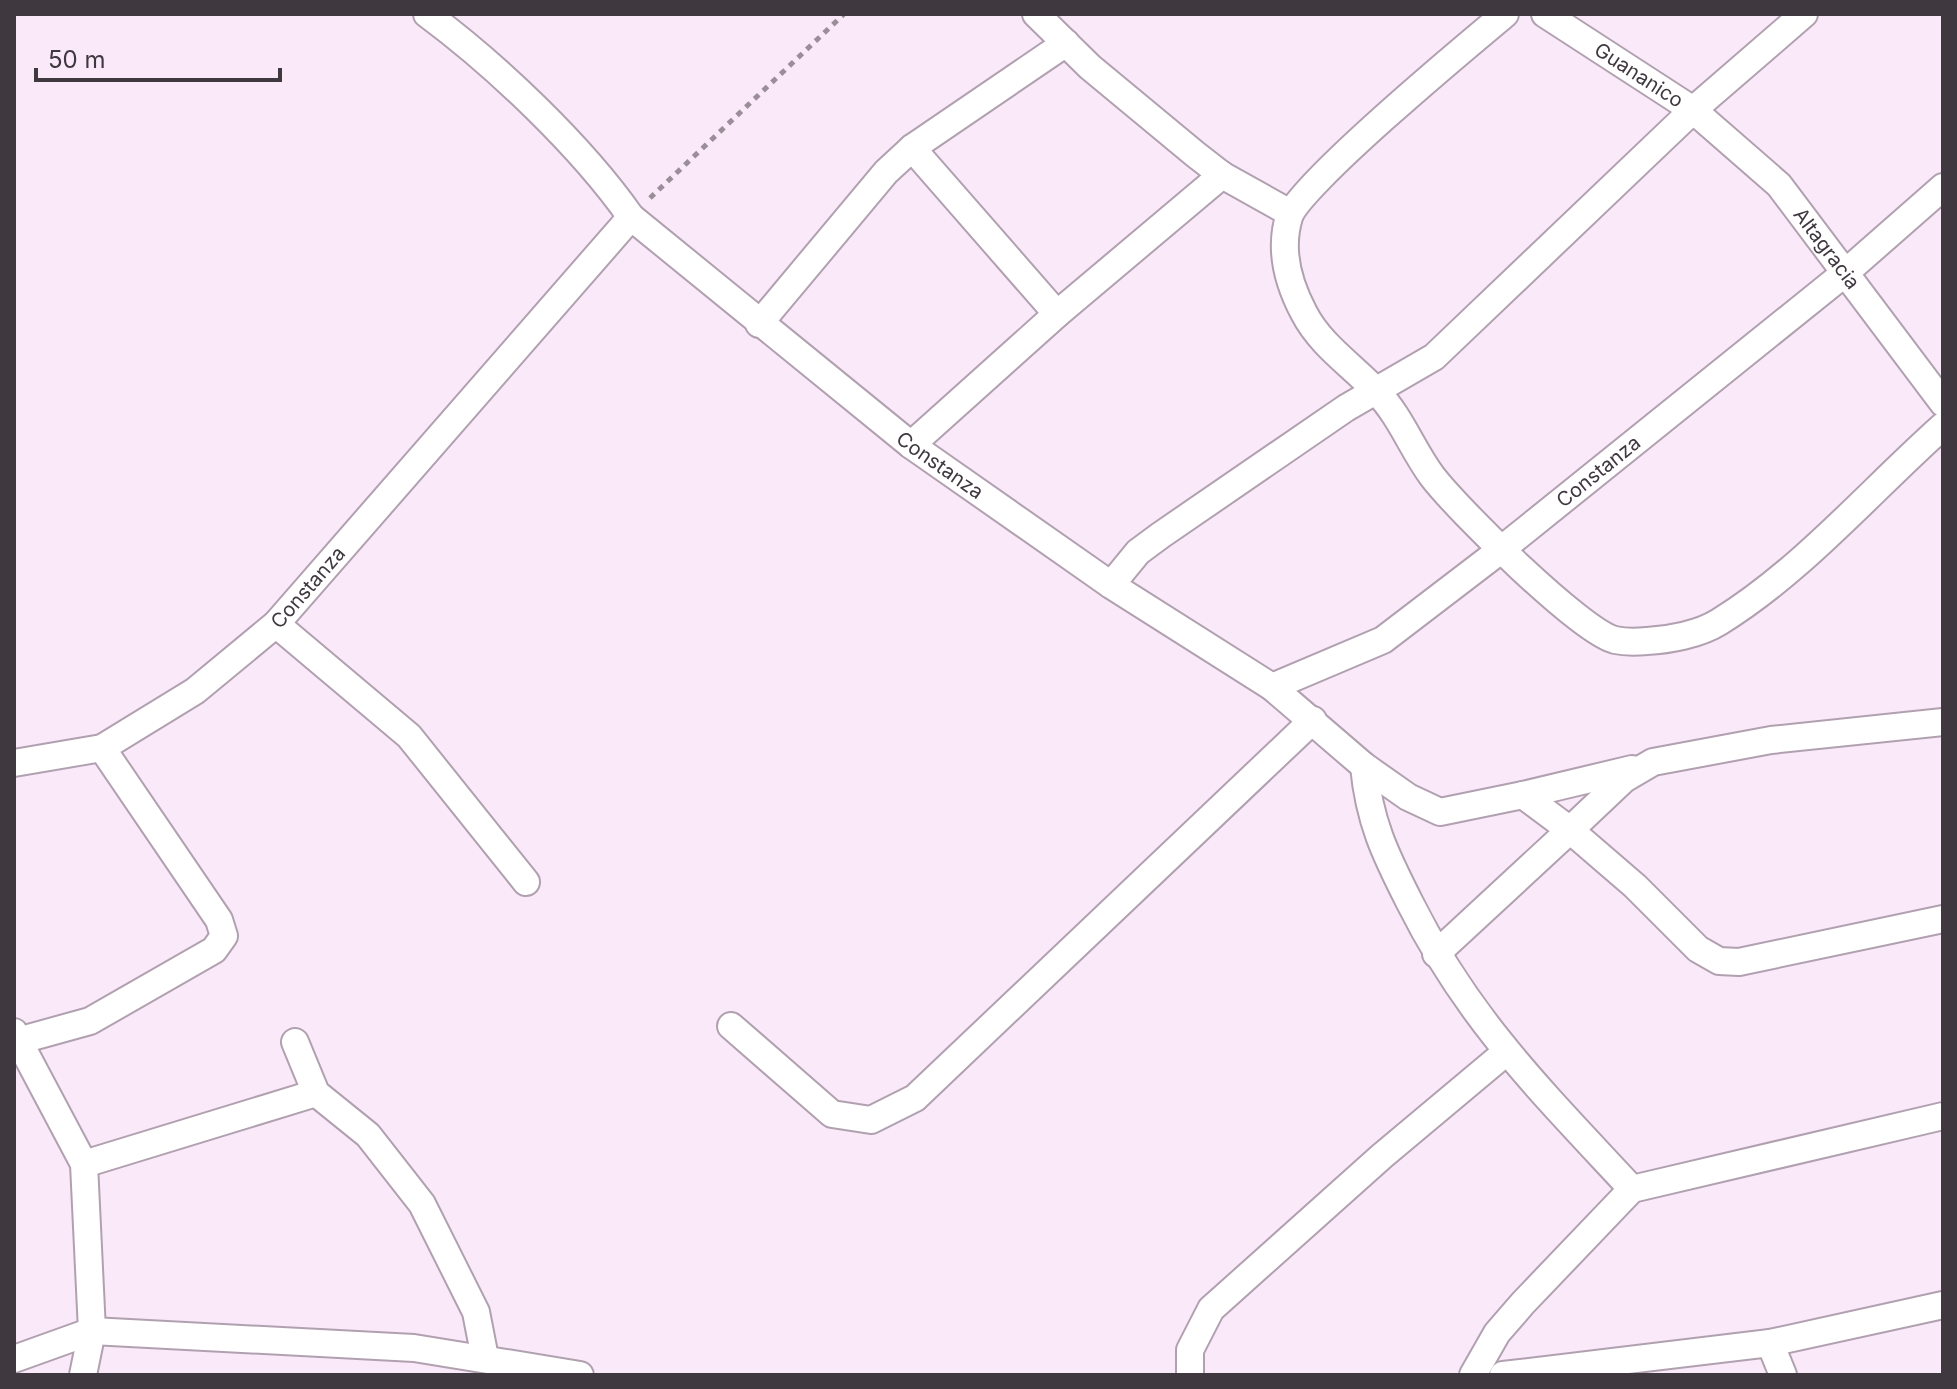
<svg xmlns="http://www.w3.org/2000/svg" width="1957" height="1389" font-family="Inter,sans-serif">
<rect width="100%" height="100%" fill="#fae9f9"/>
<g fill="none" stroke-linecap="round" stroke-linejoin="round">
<!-- minor casing -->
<g stroke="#b1a1b0" stroke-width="30">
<g id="minor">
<path d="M427,14C497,66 582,147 631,217"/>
<path d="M1036,14L1090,67L1195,154L1222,175L1290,213"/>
<path d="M1505,14C1469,44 1299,185 1289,217C1279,250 1288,283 1304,313C1321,346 1353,366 1377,392C1401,417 1412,449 1432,476C1456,508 1581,632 1615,640C1624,642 1637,642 1647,641C1669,640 1700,634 1719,622C1803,570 1870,491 1943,426"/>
<path id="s1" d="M1545,14L1693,110L1779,185L1943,403"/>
<path d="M912,148L1057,314"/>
<path d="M759,324L886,172L912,148L1066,43"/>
<path d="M911,445L1057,314L1222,175"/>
<path d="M1111,585L1138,552L1161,535L1346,408L1434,357L1693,110L1804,14"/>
<path d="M276,624L409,736L526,882"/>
<path id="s2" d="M1272,687L1383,640L1502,549L1845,273L1943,187"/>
<path d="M1943,722L1771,740L1653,762L1624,779L1570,830L1635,886L1698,949L1719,961L1739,962L1943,919"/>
<path id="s3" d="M14,763L102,748L195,691L276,624L631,217L911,445L1111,585L1272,687L1364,766L1408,797L1440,812L1523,795L1570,830L1436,954"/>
<path d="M1364,766C1369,821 1385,854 1410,903C1469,1021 1544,1094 1632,1189"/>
<path d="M1523,795L1632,769"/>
<path d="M731,1026L832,1114L871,1120L915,1098L1313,720"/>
<path d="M14,1032L84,1164L92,1331L83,1375"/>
<path d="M14,1042L90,1021L214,950L224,936L219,920L102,748"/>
<path d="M295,1042L316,1093L368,1135L422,1204L476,1312L485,1358"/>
<path d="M84,1164L316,1093"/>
<path d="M1770,1343L1783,1375"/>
<path d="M14,1359L92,1331L414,1348L580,1375"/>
<path d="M1190,1375V1350L1211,1309L1382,1156L1505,1053"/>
<path d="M1473,1375L1497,1333L1523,1303L1632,1189L1943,1116"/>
<path d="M1503,1375L1770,1343L1943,1305"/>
</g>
</g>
<!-- path -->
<path stroke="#9a8e99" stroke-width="5" stroke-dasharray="6 6" stroke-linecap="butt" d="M650,198L844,14"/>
<!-- minor -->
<use href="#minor" stroke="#fff" stroke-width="26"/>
</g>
<g text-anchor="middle" stroke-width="8" stroke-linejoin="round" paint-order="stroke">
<!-- street labels -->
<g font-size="20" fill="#3f383f" stroke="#fae9f9">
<text dy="7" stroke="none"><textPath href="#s1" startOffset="112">Guananico</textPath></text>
<text dy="7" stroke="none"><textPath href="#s1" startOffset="370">Altagracia</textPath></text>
<text dy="7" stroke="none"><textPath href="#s3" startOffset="1240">Constanza</textPath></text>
<text dy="7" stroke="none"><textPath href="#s2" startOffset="394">Constanza</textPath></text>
<text dy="7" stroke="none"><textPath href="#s3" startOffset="352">Constanza</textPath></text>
</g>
</g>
<!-- border -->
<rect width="1957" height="1389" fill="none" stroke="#3f383f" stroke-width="32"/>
<!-- scale -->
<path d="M36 68v12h244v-12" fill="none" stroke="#3f383f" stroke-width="4"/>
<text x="48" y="68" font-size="24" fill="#3f383f" stroke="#fae9f9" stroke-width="6" paint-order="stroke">50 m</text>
</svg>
